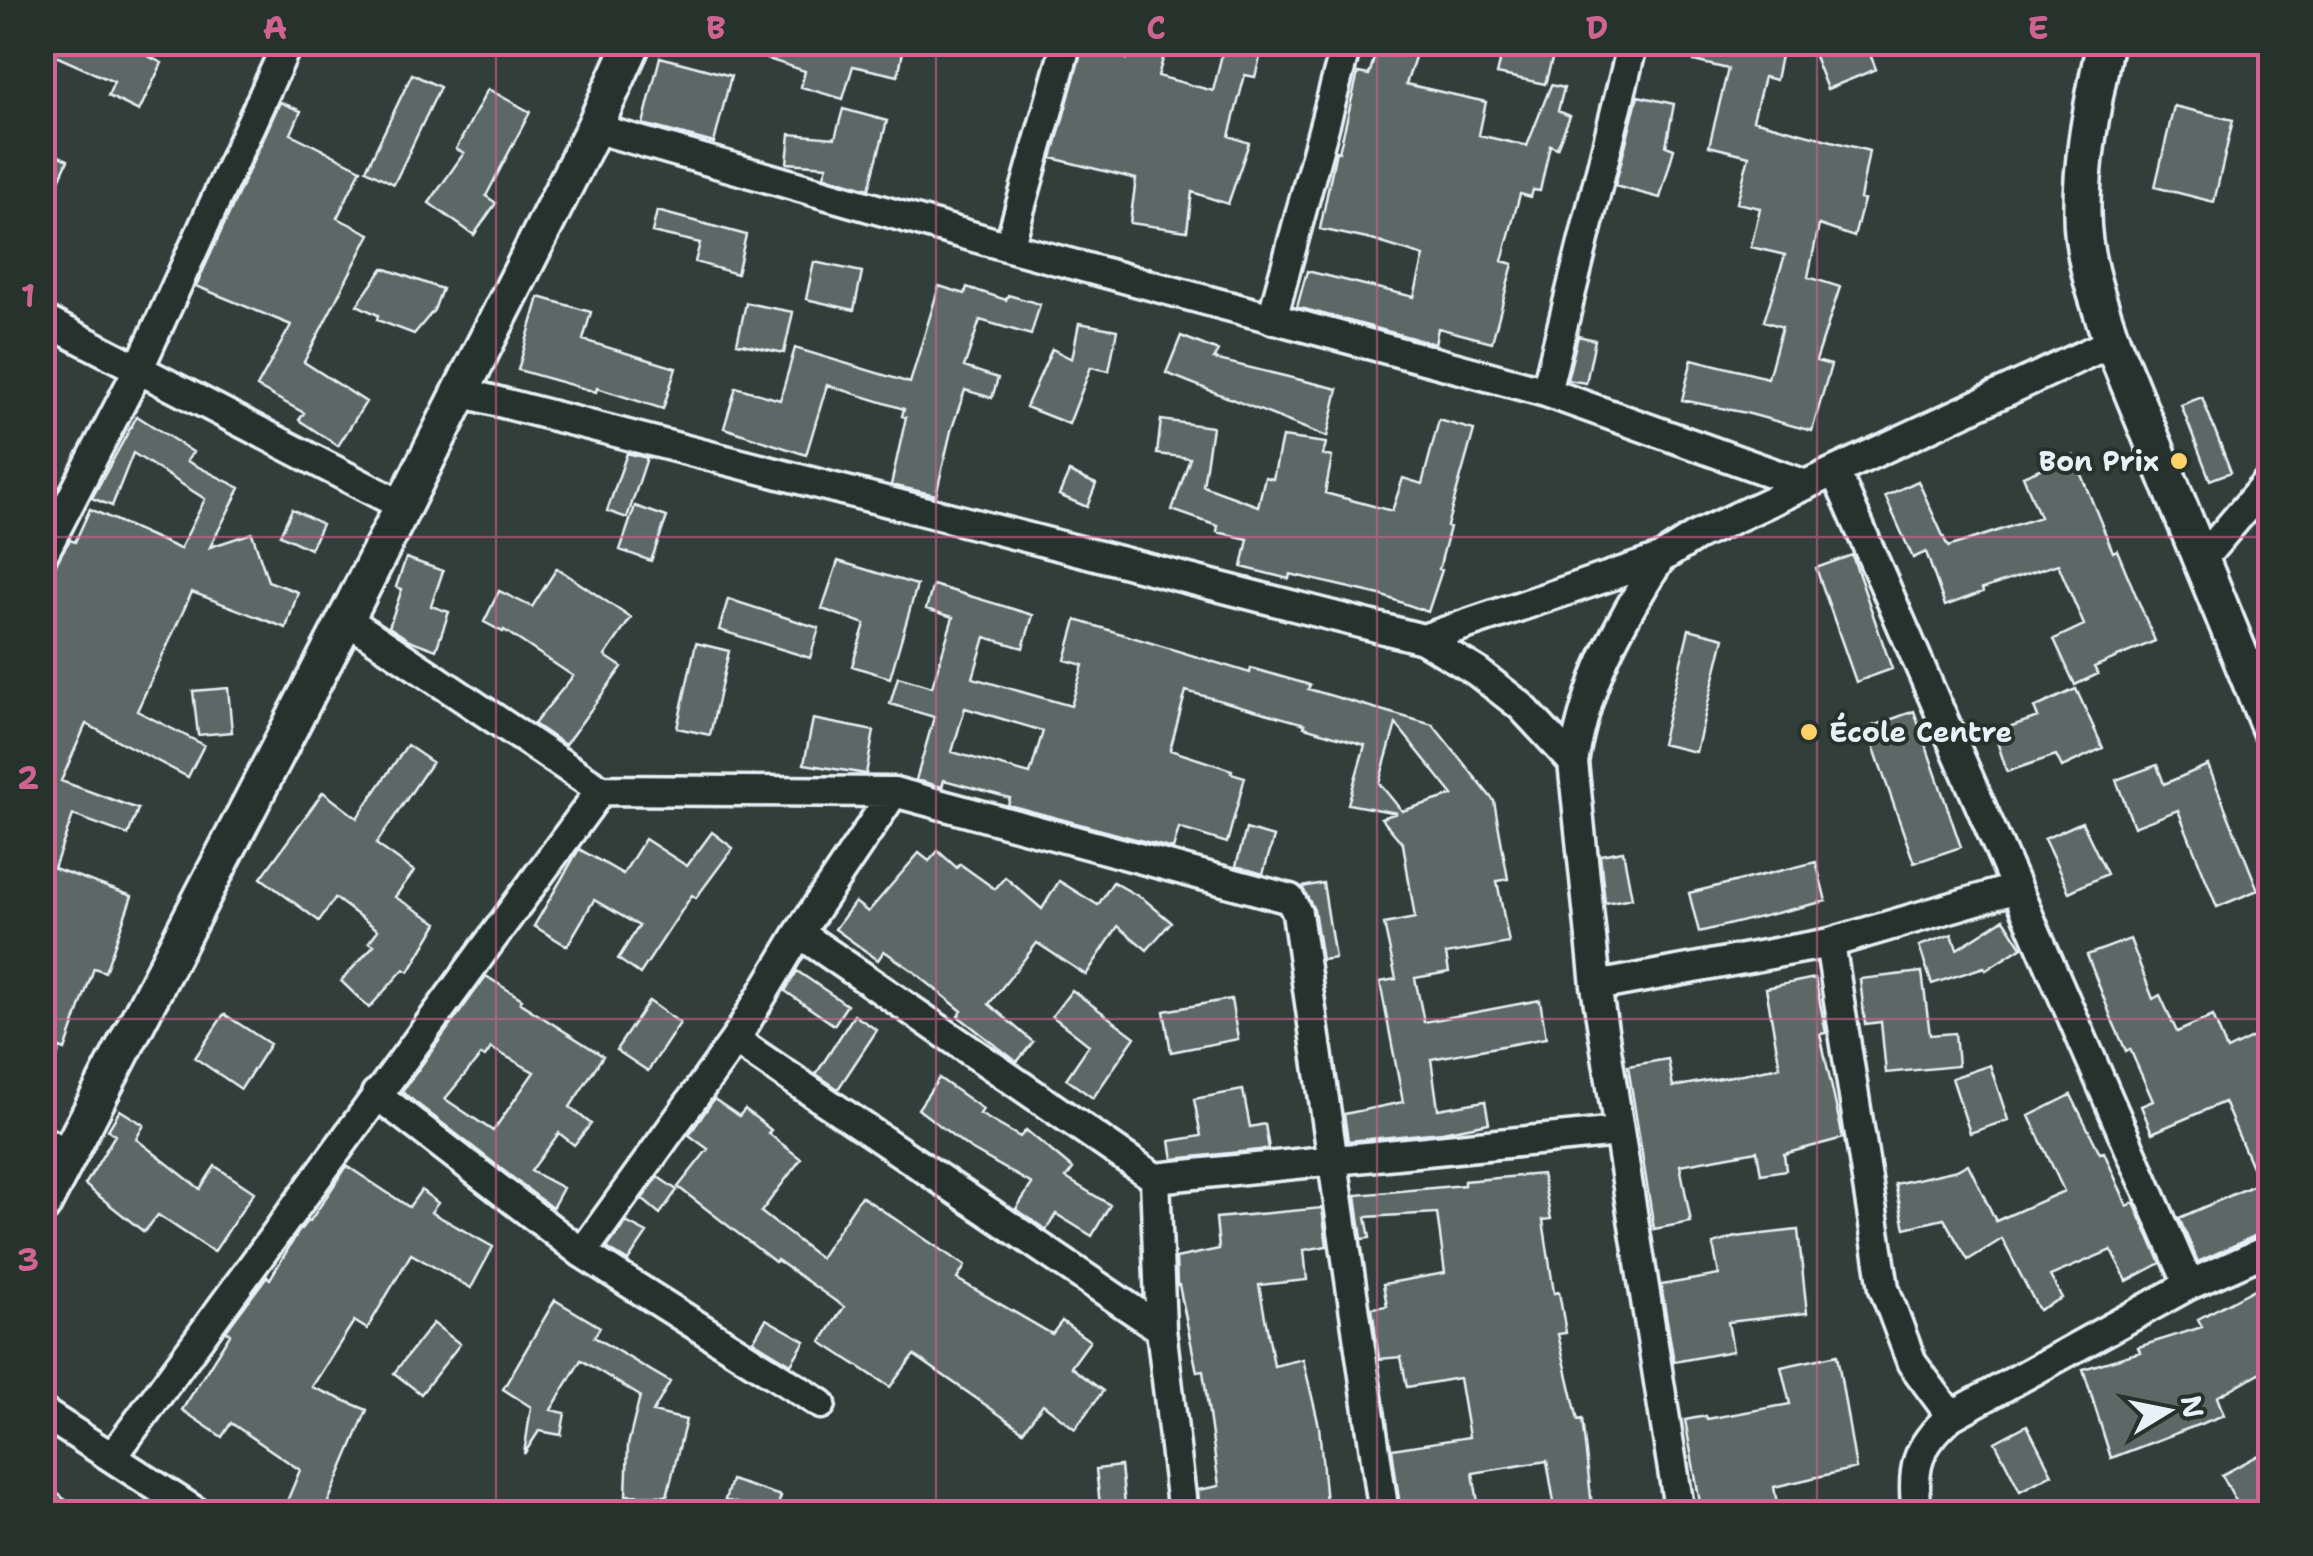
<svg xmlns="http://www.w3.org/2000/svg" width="2313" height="1556" font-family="'Shantell Sans',sans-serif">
<rect width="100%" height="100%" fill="#323e39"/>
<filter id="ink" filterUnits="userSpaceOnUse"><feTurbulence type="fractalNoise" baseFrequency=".01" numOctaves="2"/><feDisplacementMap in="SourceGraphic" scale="20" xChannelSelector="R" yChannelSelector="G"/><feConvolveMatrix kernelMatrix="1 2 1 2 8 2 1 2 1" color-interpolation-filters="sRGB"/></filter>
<g filter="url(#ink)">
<!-- building -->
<path fill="#5c6865" stroke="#e8f1f8" stroke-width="2.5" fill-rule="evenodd" d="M42,42H119L162,63L139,111L108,96L114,82L42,50Z
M731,42H905L898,76L853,66L843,99L801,87L805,71L731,47Z
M1084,42L1127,59L1131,42H1168L1158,76L1213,91L1225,42H1264L1255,77L1245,75L1229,136L1249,143L1228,204L1192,192L1187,231L1130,223L1136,179L1052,158Z
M1379,42H1420L1406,84L1486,102L1479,135L1527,146L1551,85L1564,88L1558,111L1570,116L1557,148L1550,145L1540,191L1533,190L1531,197L1520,194L1502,261L1513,264L1492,342L1438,328L1435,344L1297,307L1307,271L1414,297L1424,256L1372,240L1320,229L1336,151L1339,152L1358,73L1369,75Z
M1505,42H1557L1545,84L1497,74Z
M1698,42H1741L1782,51L1776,80L1764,77L1753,120L1869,151L1860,199L1864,200L1854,237L1819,225L1808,277L1840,287L1816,361L1831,365L1812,431L1746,413L1682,400L1692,359L1768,378L1782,327L1764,321L1785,255L1751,247L1760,208L1737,203L1749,156L1709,146L1728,69L1694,61Z
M1833,42H1865L1876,69L1827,89L1812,51Z
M660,57L731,76L714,143L643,124Z
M412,74L440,87L394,184L366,170Z
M488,89L530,112L486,196L496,203L474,235L429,203L464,153L456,149Z
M1638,96L1674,104L1666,146L1674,149L1660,198L1615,186Z
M280,102L301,111L291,134L361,169L337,218L370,234L304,362L366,402L338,446L299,420L304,413L257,387L291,325L196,286Z
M2174,106L2233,120L2214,202L2155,187Z
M843,109L887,121L869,189L824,176L827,166L787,163L790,134L835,138Z
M42,148L68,160L42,218Z
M657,211L746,235L737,274L695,262L700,243L652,232Z
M814,262L862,272L854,310L806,299Z
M383,268L442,289L434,310L414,334L377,320L378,315L357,305Z
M939,286L965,294L967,287L1006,300L1008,295L1040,304L1031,335L980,320L964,367L998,378L992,398L965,390L951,431L936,495L891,485L906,417L902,416L904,409L827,385L806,455L724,428L736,387L780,400L795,348L910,383Z
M539,297L591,312L583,340L676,368L663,409L597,388L596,392L518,370Z
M746,303L793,312L784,353L737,343Z
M1079,323L1117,330L1109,371L1091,367L1069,424L1026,407L1052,349L1072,359Z
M1181,336L1218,351L1214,359L1338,389L1327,437L1166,373Z
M1578,336L1595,340L1586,383L1567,380Z
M2202,397L2231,472L2210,480L2181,405Z
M137,416L193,452L187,461L240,488L210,547L252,533L268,581L298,592L286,628L192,592L137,711L204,745L188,777L86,724L61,781L138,809L128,835L73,815L54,868L132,896L105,972L94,968L65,1050L60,1048L46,1088H42V583L70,540L75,542L90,509L180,549L205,499L133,453L112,506L92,498Z
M1161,420L1212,427L1203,486L1258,506L1265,477L1273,479L1282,437L1326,443L1323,455L1332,457L1325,493L1392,511L1403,478L1422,484L1439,420L1474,430L1447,526L1450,527L1439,569L1442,570L1428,612L1380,595L1290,574L1289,579L1242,567L1248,539L1217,532L1218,526L1172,510L1190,458L1157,454Z
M627,453L647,458L627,518L607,511Z
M2073,455L2113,552L2117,550L2155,641L2094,667L2098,674L2075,685L2054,639L2084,625L2058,564L1982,589L1983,592L1945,606L1926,552L1913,558L1885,496L1918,481L1948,547L2040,517L2023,476Z
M1069,472L1096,484L1087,507L1059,495Z
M635,506L667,517L651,561L620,550Z
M292,509L322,524L310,549L280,535Z
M1852,555L1892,669L1856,682L1816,568Z
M406,558L443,571L431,606L449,612L436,650L409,640L389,627L402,589L396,587Z
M838,561L917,585L890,678L852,666L865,624L822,609Z
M557,568L631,618L605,656L622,667L565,745L534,724L573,676L504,630L503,632L484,622L499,591L532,607Z
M933,585L1033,615L1023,648L985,637L973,678L1071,706L1083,665L1065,660L1076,620L1250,673L1251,668L1310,685L1308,689L1433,725L1494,801L1508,879L1497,881L1509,943L1446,954L1449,972L1415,978L1424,1022L1540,1000L1546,1038L1431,1059L1438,1109L1485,1101L1489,1123L1442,1132L1348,1141L1344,1114L1403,1102L1380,982L1396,979L1384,924L1415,918L1403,844L1381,818L1397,813L1348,804L1365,745L1304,727L1305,724L1186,691L1170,750L1232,770L1231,773L1245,777L1227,843L1179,828L1173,849L1008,805L1010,798L944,780L942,787L916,780L934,717L890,704L898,677L932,687L953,617L926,609ZM965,708L1043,731L1030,774L952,752ZM1396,724L1453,795L1402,811L1379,783Z
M728,599L819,628L810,658L719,630Z
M1689,629L1724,638L1696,752L1661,744Z
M696,643L729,651L710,735L677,728Z
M228,688L232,732L198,735L193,691Z
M2076,689L2103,748L2062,767L2056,755L2007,772L1994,732L2038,717L2034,708Z
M1914,711L1961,847L1914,863L1867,728Z
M813,719L874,731L866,774L804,764Z
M407,745L432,762L376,844L414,871L395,897L438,923L409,972L404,969L369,1008L341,981L374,945L369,942L378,930L335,898L319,921L261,878L323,792L357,818Z
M2157,765L2164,784L2208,765L2258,890L2217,907L2178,810L2134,827L2116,780Z
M2082,822L2107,874L2069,892L2044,839Z
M1246,829L1274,837L1263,874L1236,866Z
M712,832L733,848L696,898L692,895L640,974L618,959L639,926L594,900L567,946L534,926L579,849L623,874L645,839L687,866Z
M938,851L957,868L960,864L995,889L1005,877L1042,909L1059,881L1098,905L1113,882L1145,900L1171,922L1147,950L1118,926L1086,975L1037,943L989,1004L1033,1042L1017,1062L958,1016L962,1011L913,971L884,951L878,960L835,929L855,902L868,912L919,853L929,861Z
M1623,851L1632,898L1605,903L1600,855Z
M1816,862L1826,901L1699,932L1689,893Z
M1323,883L1335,958L1322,960L1314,910L1302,887Z
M2004,919L2022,947L1986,970L1984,967L1932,984L1919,946L1952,934L1957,949Z
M2130,939L2153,999L2160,995L2177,1032L2213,1016L2227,1050L2270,1029V1229L2198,1262L2179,1218L2259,1183L2224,1102L2152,1133L2141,1106L2153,1101L2130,1049L2126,1051L2113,1022L2087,955Z
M797,971L847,1005L834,1025L785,991Z
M1922,972L1930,1035L1955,1033L1958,1066L1886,1073L1881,1022L1865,1024L1860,979Z
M486,976L522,999L520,1003L603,1056L570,1107L591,1124L574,1145L559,1133L531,1171L563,1188L552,1208L402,1092ZM491,1048L534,1072L493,1131L445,1099L481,1055L485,1057Z
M1815,978L1826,1033L1820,1034L1843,1138L1784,1154L1786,1170L1761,1174L1757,1151L1680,1165L1691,1222L1654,1229L1628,1066L1668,1059L1673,1087L1780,1067L1766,988Z
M1072,990L1135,1037L1093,1098L1066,1079L1089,1045L1052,1016Z
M1231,999L1238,1039L1171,1052L1164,1011Z
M649,1001L680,1023L648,1071L616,1050Z
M224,1014L270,1044L241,1089L195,1058Z
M854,1015L877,1030L838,1089L816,1074Z
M1990,1065L2008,1120L1970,1133L1952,1078Z
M939,1078L983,1109L980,1114L1020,1137L1026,1130L1073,1169L1066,1178L1110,1205L1092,1236L1056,1214L1046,1230L1016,1209L1032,1184L969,1148L918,1109Z
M1243,1090L1250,1127L1265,1124L1269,1149L1173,1159L1170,1141L1201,1136L1194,1099Z
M2071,1095L2100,1153L2104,1152L2127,1206L2134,1203L2161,1263L2127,1281L2111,1250L2050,1276L2062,1298L2039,1310L2002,1239L1968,1260L1944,1219L1905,1228L1895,1184L1957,1170L1968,1164L1996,1221L2064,1191L2029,1116Z
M714,1099L739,1116L745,1109L771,1130L768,1133L801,1159L761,1212L820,1258L861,1196L965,1266L957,1279L1052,1334L1062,1321L1090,1341L1071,1367L1103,1391L1075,1429L1043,1404L1023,1431L914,1355L890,1387L821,1342L844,1307L777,1260L775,1262L678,1187L708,1149L689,1135Z
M120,1110L144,1125L136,1139L200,1189L215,1166L254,1192L214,1252L158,1215L144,1232L85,1185L115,1135L108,1130Z
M347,1166L409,1207L421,1190L438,1203L431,1212L493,1247L471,1288L411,1254L367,1329L354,1321L312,1387L367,1410L323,1514H303L285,1506L300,1470L231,1423L222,1437L182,1410L230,1334L226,1331L267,1276L270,1279L297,1234L308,1220L310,1221Z
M1542,1174L1551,1219L1543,1220L1554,1293L1559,1292L1566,1333L1558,1334L1578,1420L1582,1419L1593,1514H1556L1547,1461L1473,1473L1480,1514H1401L1392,1449L1469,1437L1459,1378L1407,1387L1401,1357L1379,1359L1372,1308L1387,1306L1383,1284L1445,1273L1437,1213L1366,1217L1370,1238L1362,1239L1356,1195L1464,1185V1181Z
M658,1177L677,1190L660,1214L642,1199Z
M1322,1208L1327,1246L1304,1250L1307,1280L1259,1285L1274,1366L1303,1359L1319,1426L1327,1514H1200L1198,1490L1219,1486L1203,1371L1197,1372L1179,1285H1177L1176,1258L1219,1249L1216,1218Z
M626,1222L647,1233L628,1261L607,1248Z
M1798,1230L1807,1313L1728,1322L1733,1351L1674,1362L1661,1285L1719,1275L1713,1244L1736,1237Z
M2270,1281V1367L2217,1397L2224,1415L2111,1458L2083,1369L2140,1352L2138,1347L2202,1327L2198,1319Z
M555,1300L600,1327L594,1337L670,1382L653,1412L686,1420L667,1496L626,1495L628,1445L640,1396L581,1360L551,1410L565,1413L561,1435L539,1431L524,1454L531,1407L503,1389Z
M766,1319L805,1341L791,1364L753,1341Z
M433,1323L460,1344L421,1394L394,1373Z
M1837,1355L1856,1468L1774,1487L1779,1514H1702L1685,1420L1706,1416L1707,1419L1790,1404L1781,1367Z
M2027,1425L2052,1474L2020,1491L1995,1442Z
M2270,1449V1508L2260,1514H2243L2222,1475Z
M1121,1466L1126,1514H1101L1096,1469Z
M731,1480L781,1496L775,1514L725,1500Z
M42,1481L83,1514H42Z"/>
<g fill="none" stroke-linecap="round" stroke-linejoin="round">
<!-- minor casing -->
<g stroke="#e8f1f8" stroke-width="35">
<path id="minor" d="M594,128L1009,247L1546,392L1806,485
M1009,247L1067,42
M42,319L403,506
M1272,319L1347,42
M460,392L1423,639L1476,671L1521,706L1573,762L1596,986L1680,1514
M1546,392L1633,42
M1835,471L2189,1285
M42,556L139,368L288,42
M2203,558L2270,479
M346,619L601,790
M1423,639L1660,559L1696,536L2112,342
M1573,762C1589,677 1614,631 1660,559
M799,933L1155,1178L1618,1132
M1830,943L1884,1288L1912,1363L1951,1416L2189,1285L2270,1249
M1596,986L1830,943L2014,889
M735,1040L1161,1329
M376,1094L582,1253L821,1404
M42,1141L68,1153
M1155,1178L1161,1329L1183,1514
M582,1253L735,1040L799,933L894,792
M42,1412L199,1514
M113,1456L601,790L894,792L1290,899L1297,913L1384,1514
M1917,1514C1911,1468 1916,1447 1951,1416"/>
</g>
<!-- tertiary casing -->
<g stroke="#e8f1f8" stroke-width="42">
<path id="tertiary" d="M2105,42C2094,99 2081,156 2082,213C2082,258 2098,301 2112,342L2270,729
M42,1206L346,619L594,128L633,42"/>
</g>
<!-- minor -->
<use href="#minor" stroke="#26332d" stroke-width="28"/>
<!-- tertiary -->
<use href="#tertiary" stroke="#26332d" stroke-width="35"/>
</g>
</g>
<!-- grid -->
<path fill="none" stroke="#cf6492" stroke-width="2.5" stroke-opacity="0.55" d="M496,42V1514M936,42V1514M1377,42V1514M1817,42V1514M42,537H2270M42,1019H2270"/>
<!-- markers -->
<g fill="#ffd166" stroke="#26332d" stroke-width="4">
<circle cx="2179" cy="461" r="10"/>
<circle cx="1809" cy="732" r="10"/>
</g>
<g text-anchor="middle" stroke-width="8" stroke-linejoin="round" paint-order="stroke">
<!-- poi labels -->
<g font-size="28" font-weight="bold" fill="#e8f1f8" stroke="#26332d" text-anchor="end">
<text x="2159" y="471">Bon Prix</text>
<text x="1829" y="742" text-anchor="start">École Centre</text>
</g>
</g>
<!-- margin -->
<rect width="2313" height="1556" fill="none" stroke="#26332d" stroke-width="110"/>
<!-- north arrow -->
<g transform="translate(2168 1411) rotate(80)" stroke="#26332d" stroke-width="8" paint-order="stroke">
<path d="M0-8L18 38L0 25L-18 38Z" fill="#e8f1f8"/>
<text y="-15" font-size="28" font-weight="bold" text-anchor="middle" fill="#e8f1f8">N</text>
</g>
<rect x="55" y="55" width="2203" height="1446" fill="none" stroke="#cf6492" stroke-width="4"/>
<g font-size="32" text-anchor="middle" font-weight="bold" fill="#cf6492">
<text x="275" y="39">A</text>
<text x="716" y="39">B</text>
<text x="1156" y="39">C</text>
<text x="1597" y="39">D</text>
<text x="2038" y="39">E</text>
<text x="28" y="307">1</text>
<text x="28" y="789">2</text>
<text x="28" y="1271">3</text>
</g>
</svg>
